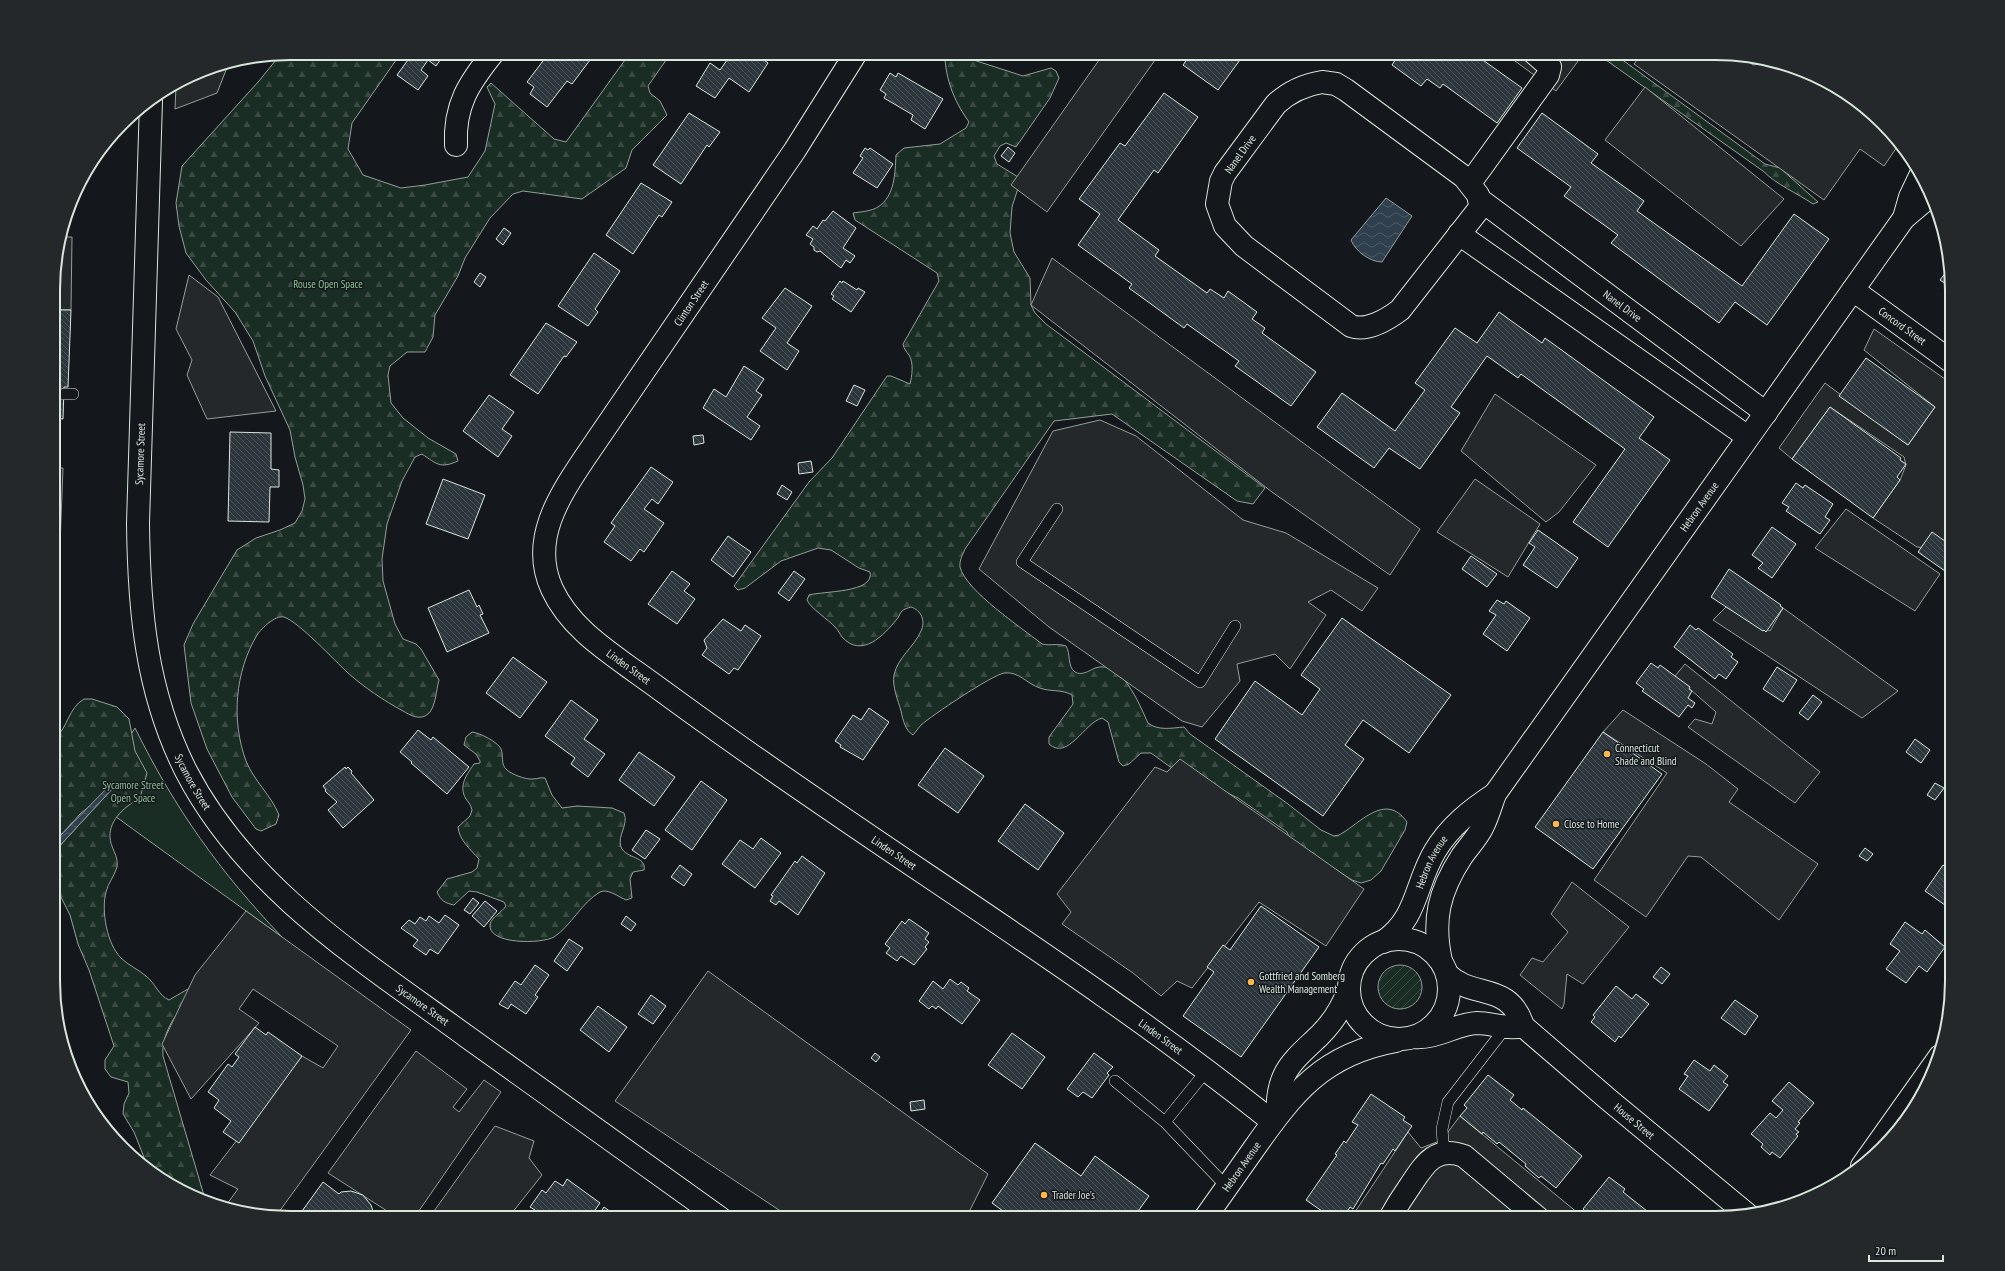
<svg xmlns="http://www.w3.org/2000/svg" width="2005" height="1271" font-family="'PT Sans Narrow',sans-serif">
<defs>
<pattern id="forest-firs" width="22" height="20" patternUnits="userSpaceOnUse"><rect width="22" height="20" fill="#1a2d24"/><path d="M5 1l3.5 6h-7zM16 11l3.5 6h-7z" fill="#3b4b43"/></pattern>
<pattern id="garden-furrows" width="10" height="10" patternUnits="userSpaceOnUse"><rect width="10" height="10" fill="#1a2d24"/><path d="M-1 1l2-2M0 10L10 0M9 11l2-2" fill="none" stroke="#3b4b43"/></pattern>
<pattern id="water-waves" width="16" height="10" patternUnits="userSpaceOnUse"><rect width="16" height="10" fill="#2f3f4d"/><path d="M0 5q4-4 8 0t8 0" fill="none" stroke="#4c5b66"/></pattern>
<pattern id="building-back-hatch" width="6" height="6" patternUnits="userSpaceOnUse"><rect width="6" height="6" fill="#2c363c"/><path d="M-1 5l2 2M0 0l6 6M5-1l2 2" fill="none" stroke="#4a5358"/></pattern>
</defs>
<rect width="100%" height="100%" fill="#14181c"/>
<!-- green -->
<path fill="#1a2d24" stroke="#939e99" d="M135,728C175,809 220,872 282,937L90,798Z"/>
<!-- forest -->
<path fill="url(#forest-firs)" stroke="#939e99" d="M290,53H401L352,123L348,149L363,175L401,188L425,185L468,177L485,151L495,104L487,87L491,83L554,139L566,142L630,53H671L648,86L650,93L660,101L667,115L632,150L626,168L582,199L523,191L513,194L490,218L465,258L458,276L435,315L433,337L425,352H407L390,366L388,375L391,403L403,418L428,438L456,454L458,461C440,469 437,464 422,454L415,457L402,481L387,524L382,559L383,581L395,624L403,639L416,644L421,649L439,680C436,690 436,707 428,714C420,721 410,715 403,711C383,700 365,688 348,673C335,661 299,622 284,617C275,615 262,628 257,635C235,672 231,720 246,761C254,781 271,795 279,815L276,824L261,831L256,829L232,797L207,749L191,703L184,645L193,624L237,550L256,538L280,530L295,523L302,511L305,499L303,485L295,457L290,430L265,376L253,341L235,312L206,280L186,253L179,226L176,203L182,166L259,81L280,55Z
M1596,53H1613L1765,164L1780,168L1818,202L1813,204C1797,193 1777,185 1763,171Z
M958,55L1023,76L1051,68L1056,71L1059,78L1050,98L1016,147L1006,143L1000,146L994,156L997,164L1018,177L1019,185L1012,207L1010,233L1014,252L1030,278L1031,305L1035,313L1046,324L1265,488L1253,504L1237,501L1112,414L1054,421L965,549C963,554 959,561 960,567C966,591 1022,628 1042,644C1051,646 1057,643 1066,646C1071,654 1067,666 1075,672C1081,676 1089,671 1095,668C1122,659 1139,704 1148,723C1158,731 1172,728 1184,727L1190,734L1288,804L1321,830L1334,836L1339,835C1360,824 1385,791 1407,822L1405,830L1381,871L1371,880L1361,883L1352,880L1319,859L1294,848L1287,832L1238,798L1184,772L1173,769L1151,753H1141L1129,764L1123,766L1119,762L1108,722L1102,718C1084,723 1068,761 1049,744V737L1073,704L1072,695C1062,689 1050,692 1040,688C1027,684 1019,671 1004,673C992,675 931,716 921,725C918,728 916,732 913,735C905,730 903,720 901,711C898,700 892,687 894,675C898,657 914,647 921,631C926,621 921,610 911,607C908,608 904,609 902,611C900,613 899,617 897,619C884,635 862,659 842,637C840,634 838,630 835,627C829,620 810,608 807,600L809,595C823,591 875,593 870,572L859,568L831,550L818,548L781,561L745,588L738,590L734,586L809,482L832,458L887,376H891L910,384C912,376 914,363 909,355C906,351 904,349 903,344L939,281L937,273L855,220L853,213C860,212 872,211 878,207C895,196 895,173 896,155L904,148L940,144L966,128L969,122C956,104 947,84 945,60Z
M84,699H92L117,707L129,719L135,751L147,773L140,798C127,805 109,819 110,837C110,847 119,856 117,867C115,875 108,883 106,892C101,911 107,944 121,958C128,965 139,970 146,976C155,983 159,996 169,1000L188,989L193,991C179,1012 161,1030 163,1056L205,1199L159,1178L149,1170L134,1132L123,1114L124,1104L129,1093L128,1082L111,1077L105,1069V1060L114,1046L89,970L78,944L70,915L55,885V851L113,788L81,813L62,834L55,832V738C68,728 68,708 84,699Z
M472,732C480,733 498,742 501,749C504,756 500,764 507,770C511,774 526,780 533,779C538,779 540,777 545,778L552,795L562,808L577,806L612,808L624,813C629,825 617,835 621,847C626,859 647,856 644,870L633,872L630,879L632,898L626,900C619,897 607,888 600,892C582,902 571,926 554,937C542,944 487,945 490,924C492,917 502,912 506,906L504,902L477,892L469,891L454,905C445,903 441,901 437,892L447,879L472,872L477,868L479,859C471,850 459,840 458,827L470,816L472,810C471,805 469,803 466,799C458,786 467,774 474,764L480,763V761L476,754L464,745L466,737Z"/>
<!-- garden -->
<path fill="url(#garden-furrows)" stroke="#939e99" d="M1378 987a22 22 0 1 1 44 0a22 22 0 1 1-44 0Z"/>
<!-- parking -->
<path fill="#24282b" stroke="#939e99" d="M1104,53H1160L1047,212L1011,185Z
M1504,53H1584L1556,91Z
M1642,53H1715L1741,56L1753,65L1776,61L1846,93L1883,123L1899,144L1884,166L1860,149L1824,200L1634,64Z
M228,65L217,93L175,109L176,86L200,71Z
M1645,87L1784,199L1741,246L1605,140Z
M62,237H72L71,310H55V259Z
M1052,258L1420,529L1390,575L1272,492L1031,305Z
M189,275L218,297L276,411L207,419L187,375L192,360L176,329Z
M1874,329L1952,384V550L1917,547L1873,518L1900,480L1906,465L1904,457L1830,407L1792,459L1779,448L1825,383L1908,445L1935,407L1864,350Z
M1495,394L1596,465L1559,512L1546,522L1461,451Z
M1100,420L1136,436L1243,520L1286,533L1378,588L1362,611L1331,590L1308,602L1326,615L1290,669L1275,654L1237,664L1240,681L1202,727L1182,721L1049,627L979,569L1053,431Z
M55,468H63L59,571H55Z
M1475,479L1540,524L1508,577L1437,532Z
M1846,509L1940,574L1915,611L1815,548Z
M1726,607L1770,631L1783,608L1898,691L1862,718L1713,620Z
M1685,664L1820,772L1795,803L1688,727L1695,719L1712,724L1716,712L1675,676Z
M1623,710L1706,764L1738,789L1729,802L1818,864L1779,920L1701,857L1688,856L1646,917L1594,880L1667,773L1603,732Z
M1180,759L1364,889L1326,946L1259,902L1192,988L1177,981L1161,996L1133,973L1062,924L1071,912L1057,894L1155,767L1167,772Z
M1572,882L1629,927L1583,984L1567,974L1564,1004L1562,1009L1520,975L1532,958L1543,962L1568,932L1551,914Z
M246,911L411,1030L276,1216L229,1210L224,1208L238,1189L210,1175L302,1056L323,1068L338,1046L253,989L239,1009L259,1023L191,1099L162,1044L195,975Z
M708,971L988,1174L966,1218H791L615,1101Z
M416,1051L467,1089L453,1107L459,1112L484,1080L501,1092L414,1218H398L328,1173Z
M1460,1116L1584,1218H1351L1408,1132L1421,1148L1442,1140Z
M495,1126L534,1141L529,1158L542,1175L508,1218H429Z"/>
<!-- water -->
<path fill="url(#water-waves)" stroke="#939e99" d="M1386,198L1412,216L1382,262C1370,262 1355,251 1351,240Z
M111,784L113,788L55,851V841Z"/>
<!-- building -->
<path fill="url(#building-back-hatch)" stroke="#d8e6dc" d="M413,53H445L436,66L428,60L421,70L428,76L418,90L397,75Z
M549,53H580L590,60L572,84L567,81L547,107L530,94L534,87L527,82Z
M732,53H754L768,63L749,92L729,78L715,98L696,86L710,63L720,70Z
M1192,53H1245L1218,90L1183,65Z
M1391,53H1473L1522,88L1497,123L1443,84L1440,88L1427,79L1421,86L1392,65L1397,57Z
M890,73L896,77L898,73L943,99L925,129L911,120L913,115L884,98L886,94L880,90Z
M1164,93L1198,117L1158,173L1154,170L1118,220L1159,250L1155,256L1207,293L1210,289L1224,298L1228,291L1257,312L1252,319L1265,328L1262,333L1316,372L1291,406L1235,366L1239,361L1187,324L1184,328L1129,288L1132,284L1078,245L1100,214L1079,199L1120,143L1125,146Z
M689,113L720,132L709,147L707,145L681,184L653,165Z
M1542,113L1598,154L1591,163L1644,201L1637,211L1742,286L1794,214L1829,239L1767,325L1735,302L1719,323L1611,243L1618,235L1564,196L1571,187L1517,148Z
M1008,147L1015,153L1009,162L1001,156Z
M865,148L868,150L870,148L893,164L877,188L853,173L863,158L860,156Z
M641,183L672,202L662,217L659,215L633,254L606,235Z
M833,211L856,228L843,248L855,256L850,263L846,260L841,268L820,251L817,252L814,250V247L810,244L813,239L806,235L813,226L817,229L823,220L825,221Z
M504,228L511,233L503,245L496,239Z
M594,253L620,271L595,309L598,312L588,326L558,306Z
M1950,267L1952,275V288L1940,280Z
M480,273L486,277L480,287L474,282Z
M840,281L842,283L843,281L857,290L858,288L865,292L851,312L832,299L834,296L831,294Z
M785,288L812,306L787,343L799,351L787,370L760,351L776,328L762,318Z
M55,310H71L68,387H64L63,419L55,418Z
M1499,312L1542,343L1545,338L1654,417L1639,438L1670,460L1608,547L1573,522L1625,449L1521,374L1518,378L1487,356L1451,407L1460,413L1420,469L1389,448L1374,468L1317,427L1342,393L1395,431L1425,390L1415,383L1455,328L1477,343Z
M546,323L577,342L566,357L564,356L538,394L510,375Z
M1866,358L1935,407L1908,445L1839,396Z
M744,366L764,379L756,391L762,395L747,417L760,426L751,440L703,408L714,389L726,397Z
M854,385L865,390L857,406L846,401Z
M489,395L514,412L502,429L512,436L498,457L463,431Z
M1830,407L1901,458L1900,460L1906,464L1897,477L1900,480L1873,518L1792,459Z
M230,432L271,433V469L279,470V487H270L269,522L228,521Z
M703,435L704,443L694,445L693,436Z
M811,461L813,472L799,474L798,463Z
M651,467L673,482L658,504L652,499L644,509L664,523L644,552L640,549L631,561L604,542L615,526L611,523Z
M443,479L485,495L468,539L426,524Z
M1796,483L1803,488L1805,485L1833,504L1825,517L1830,520L1820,534L1786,511L1789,507L1782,503Z
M782,485L792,492L787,500L777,494Z
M1772,527L1796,544L1772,578L1758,568L1763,563L1752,555Z
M1538,530L1578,558L1557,588L1523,565L1535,547L1529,543Z
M1932,532L1952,546V576L1918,552Z
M728,536L751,552L733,577L711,560Z
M1471,556L1497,574L1487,587L1462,569Z
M1729,569L1781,605L1780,606L1783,608L1766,632L1764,630L1763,631L1711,597Z
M672,571L690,584L684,591L695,599L677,624L648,604Z
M794,571L805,579L789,601L778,593Z
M469,590L477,607L479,605L483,614L480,615L489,633L447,652L428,608Z
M1497,600L1504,604L1506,601L1530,618L1507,651L1483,634L1496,615L1489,611Z
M1342,618L1451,695L1409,753L1363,720L1345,745L1364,759L1323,816L1215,739L1255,681L1302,715L1320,689L1301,675Z
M723,619L741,631L745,625L761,636L738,670L734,668L729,674L702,655L707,648L704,640Z
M1690,625L1696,630L1698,628L1733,654L1731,657L1738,662L1726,679L1719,674L1715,679L1674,647Z
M513,657L547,682L520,718L486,693Z
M1651,663L1658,668L1660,665L1690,687L1689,689L1692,691L1688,698L1695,703L1692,708L1688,705L1679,717L1642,691L1644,689L1636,683Z
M1777,667L1797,680L1783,702L1763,689Z
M1813,695L1822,702L1808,720L1799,713Z
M571,700L598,720L584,739L605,754L588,777L571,764L575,758L545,736Z
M869,708L889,722L863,760L840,747L841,745L835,741L853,715L861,720Z
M418,730L431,740L433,737L469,767L447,794L411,763L412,762L400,752Z
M1603,732L1662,774L1593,869L1535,827Z
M1915,739L1930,750L1921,763L1906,752Z
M945,748L984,776L958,813L918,785Z
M639,752L675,777L654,806L619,780Z
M345,767L346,769L348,767L352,771L351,773L374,800L343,828L328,810L337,802L325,791L326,790L323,786Z
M701,781L727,800L692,850L665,830Z
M1935,783L1944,788L1935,800L1927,795Z
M1025,804L1064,833L1038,870L998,841Z
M646,830L660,839L645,859L632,850Z
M761,838L781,853L755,888L722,864L740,840L753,849Z
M1865,848L1873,854L1867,861L1859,856Z
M802,856L825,873L798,915L779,901L776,905L770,901L773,896L771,895L795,861L797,863Z
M680,865L692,874L684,886L671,877Z
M1943,865L1952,871V910L1925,891Z
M473,898L479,903L470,914L464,910Z
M485,901L497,911L484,927L472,916Z
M1261,906L1319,947L1241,1057L1183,1016L1214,972L1207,967L1223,945L1230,950Z
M445,915L459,925L438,954L430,949L426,955L413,946L418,940L401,928L409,920L415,924L420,917L426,921L429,916L439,923Z
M626,916L636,924L631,931L621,924Z
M909,919L929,933L925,939L929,942L925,947L927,949L914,965L901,956L897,961L886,953L890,948L885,944L902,921L905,924Z
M1905,922L1922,934L1925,930L1945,947L1927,972L1919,966L1906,983L1886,969L1900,951L1890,944Z
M569,939L583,948L567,971L554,961Z
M535,965L549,975L535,995L538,997L526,1014L511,1004L508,1009L499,1004L515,981L521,985Z
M1661,967L1670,974L1662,984L1653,977Z
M950,979L958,985L961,982L969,988L967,991L980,1000L962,1024L938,1006L936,1009L932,1006L929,1009L919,1001L933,981L943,989Z
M1616,986L1632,999L1636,994L1649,1004L1621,1038L1619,1036L1615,1042L1591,1022L1595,1017L1593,1015Z
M651,995L666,1006L653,1024L638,1014Z
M1735,1000L1758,1016L1745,1035L1721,1018Z
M598,1006L627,1027L609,1052L580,1030Z
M255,1027L266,1035L268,1032L302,1056L239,1143L223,1132L231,1121L214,1108L219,1100L208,1092L228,1064L232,1067L239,1057L235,1054Z
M1012,1033L1045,1057L1022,1089L988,1065Z
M875,1053L880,1057L876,1062L871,1058Z
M1094,1053L1113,1067L1107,1073L1109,1075L1092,1098L1083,1092L1078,1097L1067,1089Z
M1694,1060L1710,1071L1714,1065L1728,1076L1723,1082L1728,1085L1709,1111L1679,1089L1688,1076L1684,1074Z
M1488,1075L1514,1095L1510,1100L1522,1110L1523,1108L1582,1156L1556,1188L1541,1176L1539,1178L1525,1166L1526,1164L1499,1142L1497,1144L1483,1132L1482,1134L1460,1116L1467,1108L1464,1105Z
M1789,1082L1814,1103L1798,1122L1800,1123L1795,1129L1799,1132L1796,1134L1798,1136L1780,1158L1772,1152L1770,1155L1761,1147L1763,1144L1751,1134L1770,1113L1776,1118L1783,1110L1772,1101Z
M1371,1094L1405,1117L1403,1120L1412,1126L1395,1151L1393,1149L1383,1164L1381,1163L1353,1209L1350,1207L1343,1218H1332L1306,1200L1337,1155L1335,1154L1344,1141L1346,1143L1358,1125L1352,1122Z
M924,1100L925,1109L911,1111L910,1102Z
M1035,1143L1081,1176L1095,1156L1149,1196L1133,1218H997L1003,1211L992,1203Z
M1609,1177L1625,1189L1623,1192L1652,1215L1654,1213L1660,1218H1593L1583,1209Z
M567,1179L600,1203L595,1210L600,1213L604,1207L619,1218H529L535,1210L530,1207L542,1190L546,1193L555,1181L563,1186Z
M323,1182L339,1194L341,1192L351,1191L363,1195L371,1205L373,1211L372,1218H297Z"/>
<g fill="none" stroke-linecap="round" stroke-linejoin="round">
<!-- service casing -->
<g stroke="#d8e6dc" stroke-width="12">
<path id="service" d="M64,394H73
M1057,509L1022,562L1200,682L1235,626
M1115,1081L1165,1122L1227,1187
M1165,1122L1207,1070
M1444,1154L1442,1129L1448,1102L1506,1027"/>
</g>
<!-- minor casing -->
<g stroke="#d8e6dc" stroke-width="24">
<g id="minor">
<path id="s1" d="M856,53L795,150L584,459C558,498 530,541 552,589C569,626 604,649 636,672C660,689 684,707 708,724C895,859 1093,978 1273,1122"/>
<path d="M1322,82L1336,84L1346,90L1464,177L1478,195L1480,203L1479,209L1400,310C1388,319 1367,332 1351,326L1244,246L1225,226L1217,204L1221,181L1225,173L1276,104C1290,91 1304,85 1322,82Z"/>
<path d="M456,145C454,105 469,83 493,53"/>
<path d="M1470,183L1548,75L1550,67L1534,53"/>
<path id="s2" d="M1479,199L1766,413"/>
<path d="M1459,234L1748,437"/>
<path id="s3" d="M1853,290L1952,362"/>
<path id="s4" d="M1447,974C1473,1000 1509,981 1523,1026L1609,1100L1748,1215"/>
<path d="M1414,1037C1437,1039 1455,1024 1477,1023C1492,1023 1507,1030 1523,1026"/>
<path d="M1862,1166L1940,1056"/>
<path d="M1390,1218C1396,1207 1403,1196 1410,1186C1424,1165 1435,1145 1464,1156L1538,1218"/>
</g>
</g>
<!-- tertiary casing -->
<g stroke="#d8e6dc" stroke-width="24">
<g id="tertiary">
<path id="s5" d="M151,101L138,523C139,610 146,692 186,771C247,889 362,960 466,1036C551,1097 636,1157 720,1218"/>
</g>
</g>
<!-- secondary casing -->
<g stroke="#d8e6dc" stroke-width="24">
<g id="secondary">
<path d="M1904,218L1910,197L1921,174"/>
<circle cx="1399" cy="989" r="50"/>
<path id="s6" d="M1383,942C1418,918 1415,884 1435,851C1450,826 1471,810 1495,794"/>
<path id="s7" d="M1441,961C1432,920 1439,891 1462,856C1469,846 1478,837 1483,826C1488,816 1491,805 1495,794L1904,218L1930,196"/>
<path d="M1278,1115C1277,1102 1278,1089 1284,1076C1291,1060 1308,1047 1320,1035C1333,1022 1342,1008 1348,991"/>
<path id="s8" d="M1205,1218C1221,1195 1237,1173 1253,1150C1293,1093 1323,1054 1396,1041"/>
</g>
</g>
<!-- service -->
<use href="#service" stroke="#14181c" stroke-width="11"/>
<!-- minor -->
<use href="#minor" stroke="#14181c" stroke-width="22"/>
<!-- tertiary -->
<use href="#tertiary" stroke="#14181c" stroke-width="22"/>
<!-- secondary -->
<use href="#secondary" stroke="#14181c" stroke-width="22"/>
</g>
<!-- markers -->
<g fill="#ffb74d" stroke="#14181c" stroke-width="1.5">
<circle cx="1607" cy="754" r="4"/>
<circle cx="1556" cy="824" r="4"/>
<circle cx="1251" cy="982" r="4"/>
<circle cx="1044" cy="1195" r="4"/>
</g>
<g text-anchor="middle" stroke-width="3" stroke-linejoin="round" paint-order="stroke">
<!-- street labels -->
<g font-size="11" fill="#d8e6dc" stroke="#14181c">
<text transform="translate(1240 154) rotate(-54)" y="4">Nanel Drive</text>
<text transform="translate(691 303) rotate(-56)" y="4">Clinton Street</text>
<text dy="4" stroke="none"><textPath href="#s2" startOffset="179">Nanel Drive</textPath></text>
<text dy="4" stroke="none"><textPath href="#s3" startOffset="61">Concord Street</textPath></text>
<text transform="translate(140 454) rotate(-88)" y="4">Sycamore Street</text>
<text dy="4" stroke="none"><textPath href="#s7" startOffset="534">Hebron Avenue</textPath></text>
<text dy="4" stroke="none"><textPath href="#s1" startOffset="740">Linden Street</textPath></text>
<text dy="4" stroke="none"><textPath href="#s5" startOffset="690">Sycamore Street</textPath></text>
<text dy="4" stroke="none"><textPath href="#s1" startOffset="1064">Linden Street</textPath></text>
<text dy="4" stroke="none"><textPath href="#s6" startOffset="95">Hebron Avenue</textPath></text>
<text dy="4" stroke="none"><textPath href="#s5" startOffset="1013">Sycamore Street</textPath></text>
<text dy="4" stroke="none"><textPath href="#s1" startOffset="1388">Linden Street</textPath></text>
<text dy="4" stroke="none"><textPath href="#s4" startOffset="243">House Street</textPath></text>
<text dy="4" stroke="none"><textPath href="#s8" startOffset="63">Hebron Avenue</textPath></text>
</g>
<!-- park labels -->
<g font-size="11" fill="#8ac095" stroke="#14181c">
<text x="328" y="288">Rouse Open Space</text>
<text x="133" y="789">Sycamore Street<tspan x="133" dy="13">Open Space</tspan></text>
</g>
<!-- poi labels -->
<g font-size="11" fill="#d8e6dc" stroke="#14181c" text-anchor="start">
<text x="1615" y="752">Connecticut<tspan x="1615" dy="13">Shade and Blind</tspan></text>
<text x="1564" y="828">Close to Home</text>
<text x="1259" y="980">Gottfried and Somberg<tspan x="1259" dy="13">Wealth Management</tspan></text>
<text x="1052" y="1199">Trader Joe's</text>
</g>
</g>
<!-- crop -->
<path d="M0 0H2005V1271H0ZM290 60H1715A230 230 0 0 1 1945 290V981A230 230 0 0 1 1715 1211H290A230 230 0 0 1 60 981V290A230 230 0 0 1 290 60Z" fill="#24282b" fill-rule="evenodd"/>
<path fill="none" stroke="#d8e6dc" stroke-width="2" d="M290 60H1715A230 230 0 0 1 1945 290V981A230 230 0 0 1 1715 1211H290A230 230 0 0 1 60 981V290A230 230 0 0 1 290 60Z"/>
<!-- scale -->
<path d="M1869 1255v6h74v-6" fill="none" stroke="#d8e6dc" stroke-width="2"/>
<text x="1875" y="1255" font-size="12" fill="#d8e6dc" stroke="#14181c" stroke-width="3" paint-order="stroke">20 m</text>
</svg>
